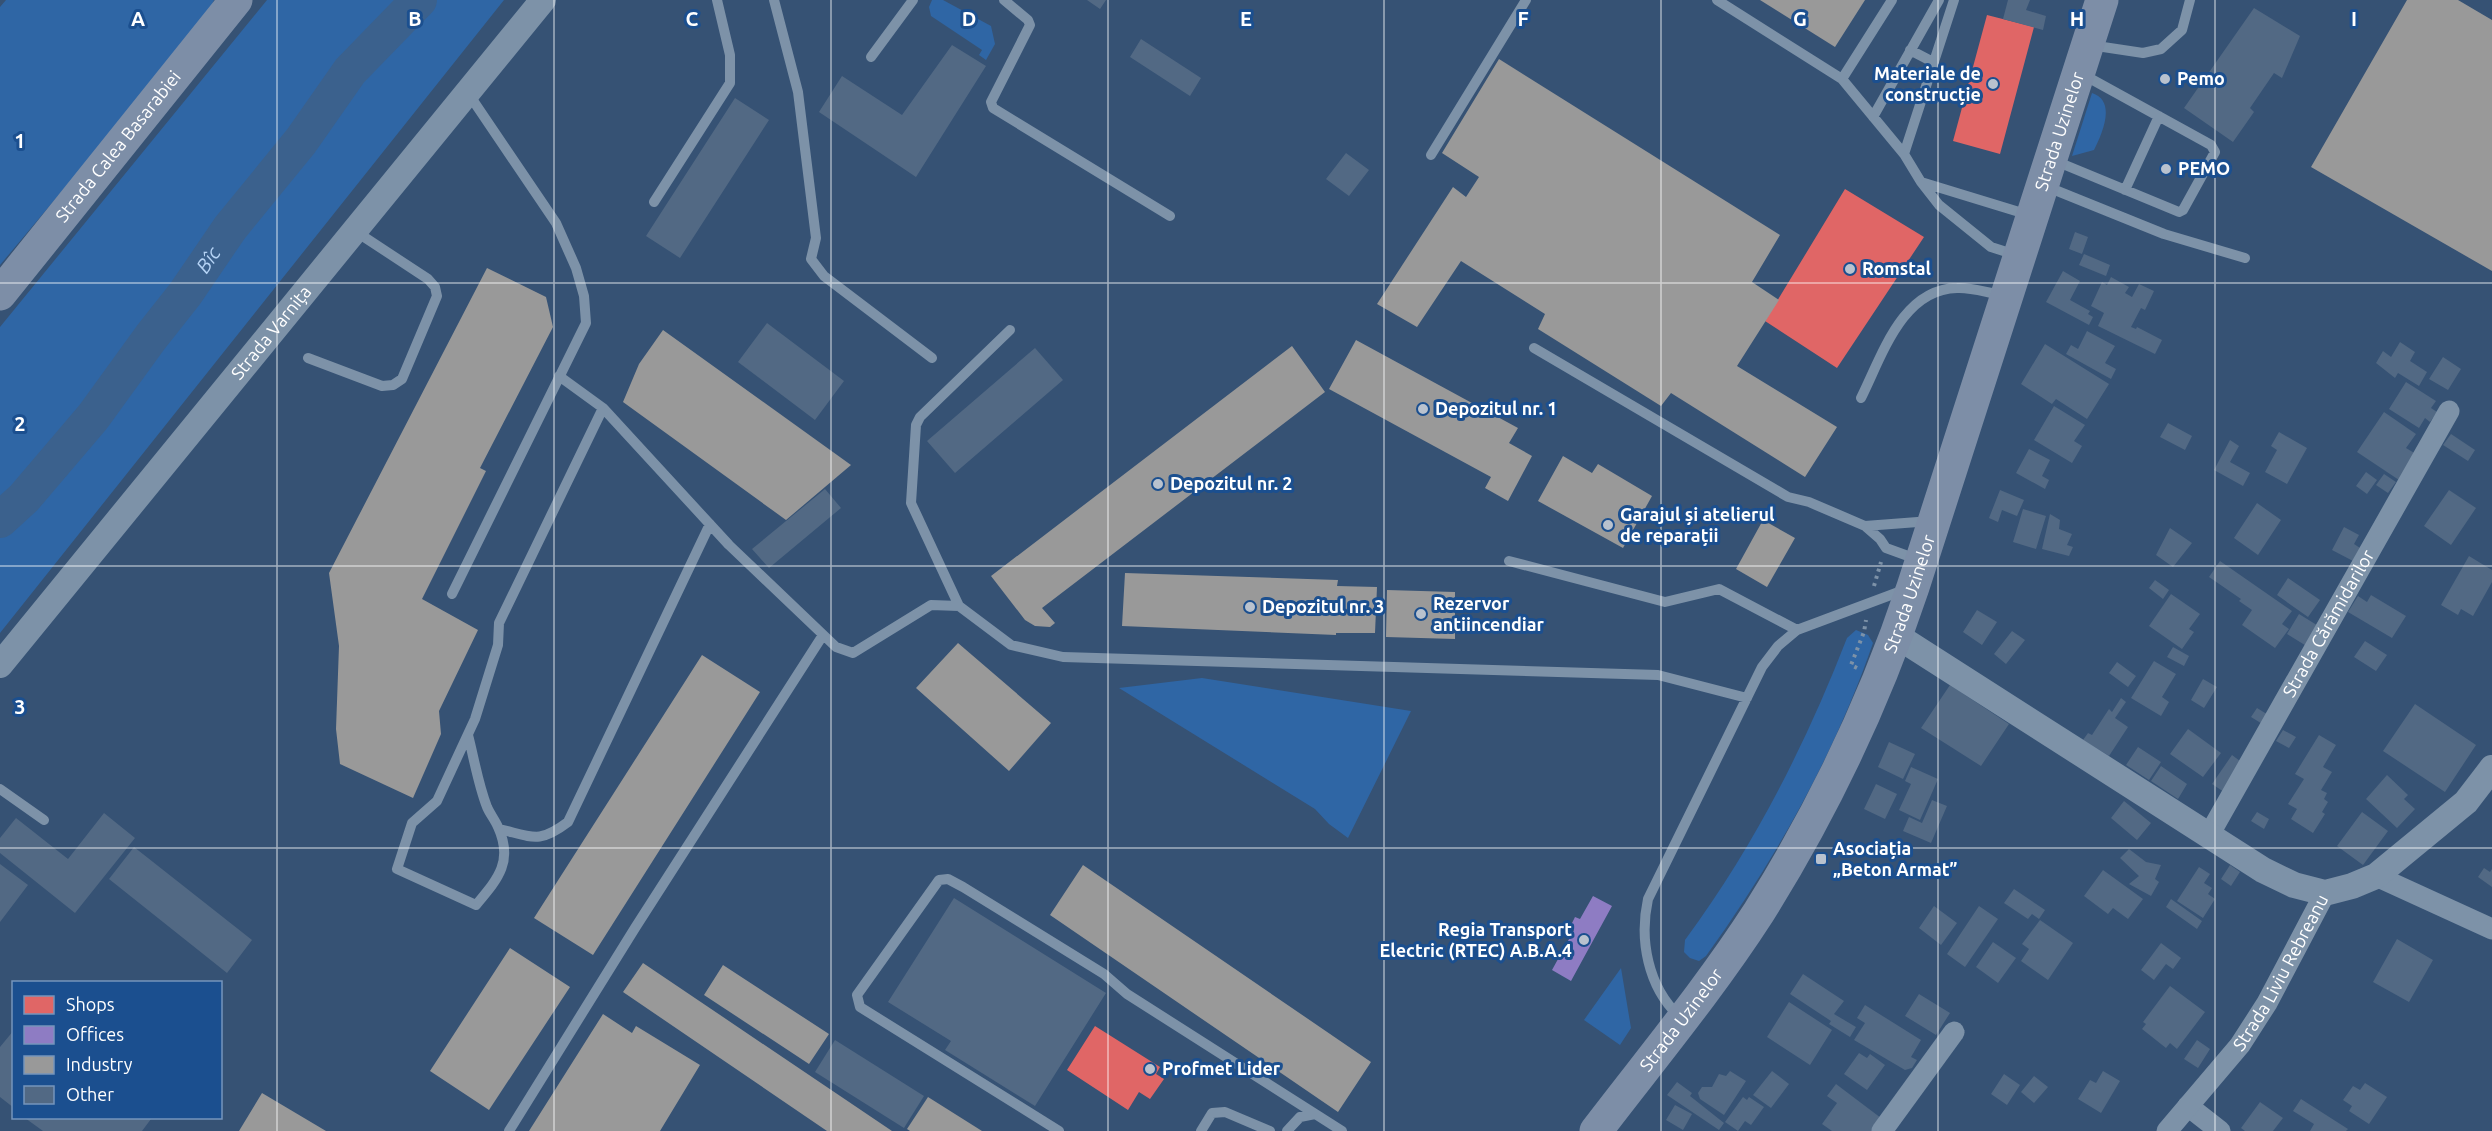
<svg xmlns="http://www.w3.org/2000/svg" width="2492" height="1131" font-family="Ubuntu,sans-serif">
<rect width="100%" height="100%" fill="#365274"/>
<!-- green -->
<path fill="#2f66a5" d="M6,0H214L208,13L146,91L0,265V7Z
M267,0H504L0,633V327Z
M932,0H943L991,26L995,44L986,60L979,55L982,50L931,16L929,7Z
M2092,93C2117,101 2102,134 2094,150L2072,156Z
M1856,630L1868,635L1873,643C1834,756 1775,860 1706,956L1699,961L1690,958L1684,952L1685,940C1754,846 1805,746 1847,638Z
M1202,678L1411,711L1348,838L1329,824L1315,809L1119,688Z
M1621,968L1631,1028L1620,1045L1584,1020Z"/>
<!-- shops -->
<path fill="#e06666" d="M1987,15L2034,27L2000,154L1953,141Z
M1845,189L1924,237L1837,368L1765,321Z
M1095,1026L1160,1067L1156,1074L1164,1079L1150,1099L1139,1092L1128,1110L1067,1070Z"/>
<!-- offices -->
<path fill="#8e7cc3" d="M1593,896L1612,906L1571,981L1552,970L1574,930L1570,927L1575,917L1580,919Z"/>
<!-- industry -->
<path fill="#999" d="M1760,0H1865L1835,47Z
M2407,0H2458L2492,20V271L2311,167Z
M1499,59L1780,235L1752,282L1779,300L1737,366L1837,427L1805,477L1671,393L1661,406L1538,329L1545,314L1461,261L1417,327L1377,304L1453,187L1466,197L1479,177L1442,153Z
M487,268L546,297L553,327L480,468L486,471L422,599L478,630L439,711L441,734L413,798L340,764L336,729L339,646L329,573Z
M663,330L851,465L786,520L623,402L639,364Z
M1356,340L1518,428L1509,443L1532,456L1508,501L1485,488L1491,477L1329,389Z
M1292,346L1325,392L1042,608L1055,623L1050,627L1035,626L1025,620L991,576Z
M1563,456L1592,473L1598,464L1652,496L1623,548L1538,501Z
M1763,520L1795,538L1767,587L1736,569Z
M1125,573L1338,580L1337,586L1377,587L1375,633H1336V635L1122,626Z
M1387,590L1455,592V639L1386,637Z
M958,643L1051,723L1009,771L916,688Z
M702,655L760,692L593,955L534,918Z
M1083,865L1371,1062L1338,1112L1050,915Z
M510,948L570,987L489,1110L430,1071Z
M643,963L892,1131H827L623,992Z
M723,965L829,1034L809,1064L704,995Z
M603,1014L632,1033L636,1026L700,1065L660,1131H529Z
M262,1093L326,1131H239Z
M928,1097L982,1131H910L907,1129Z"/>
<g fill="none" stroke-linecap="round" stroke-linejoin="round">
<!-- river -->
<path stroke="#3b618d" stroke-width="36" id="s1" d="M0,520L24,498L93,417L151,337L185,294L230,228L301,141L350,71L419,0"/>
</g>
<!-- building -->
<path fill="#526984" d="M1087,0H1106L1100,9Z
M2008,0H2030L2026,10L2046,16L2043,30L2003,19Z
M2254,8L2300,36L2282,78L2274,73L2250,108L2254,112L2233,142L2184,108Z
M1141,39L1201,78L1190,96L1130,57Z
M952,45L986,66L916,177L819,112L842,76L902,115Z
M735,98L769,120L680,258L646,236Z
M1346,153L1369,170L1349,196L1326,179Z
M2075,232L2088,237L2082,254L2069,249Z
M2084,254L2110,265L2106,276L2079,265Z
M2063,271L2080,281L2070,300L2090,311L2088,314L2093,317L2089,325L2046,302Z
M2111,277L2129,287L2125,293L2132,297L2139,284L2154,291L2145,310L2141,308L2131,327L2136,329L2137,327L2162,340L2155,354L2098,326L2104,313L2091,306L2102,282L2107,285Z
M767,323L844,381L815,420L738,362Z
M2087,331L2115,346L2105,363L2116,369L2111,379L2066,354L2071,345L2078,349Z
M2400,342L2415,352L2410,361L2427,372L2419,386L2398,373L2395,378L2376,363L2383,351L2391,357Z
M2045,344L2109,384L2087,419L2056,399L2052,404L2021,384Z
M1035,348L1063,380L955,473L927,441Z
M2443,357L2461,369L2448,390L2429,379Z
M2406,382L2436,401L2431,408L2437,412L2430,422L2425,418L2419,428L2389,409Z
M2054,406L2085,425L2074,441L2082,446L2072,463L2034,440Z
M2384,412L2416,434L2406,448L2416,454L2399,480L2357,452Z
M2168,423L2192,436L2185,450L2160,437Z
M2279,432L2307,448L2287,484L2265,472L2277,450L2271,446Z
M2451,434L2475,450L2468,461L2443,445Z
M2230,440L2239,446L2230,462L2250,473L2243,486L2214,470Z
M2029,449L2050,460L2042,476L2049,480L2045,489L2016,473Z
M2366,472L2377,480L2367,494L2356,486Z
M2384,474L2396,482L2388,493L2376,485Z
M825,489L841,508L769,568L752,549Z
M2000,490L2024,500L2017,516L2002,510L1998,522L1989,518Z
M2449,490L2476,508L2451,545L2424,526Z
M2257,503L2281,520L2258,555L2234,538Z
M2023,509L2046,516L2036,549L2013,542Z
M2050,514L2060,520L2059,529L2072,534L2067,545L2073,547L2069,556L2042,549Z
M2344,527L2359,535L2354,544L2360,548L2353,561L2332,550Z
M2170,528L2192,543L2173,567L2156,555Z
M2469,556L2492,570V582L2473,616L2461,609L2458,615L2441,605Z
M2220,561L2292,611L2282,624L2289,629L2275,648L2242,625L2252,610L2239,601L2241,599L2209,577Z
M2288,578L2320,600L2308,617L2277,595Z
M2155,580L2169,590L2163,599L2149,588Z
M2171,594L2200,614L2189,629L2194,632L2182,649L2149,626Z
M2371,595L2406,616L2392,638L2348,612L2358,596L2367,602Z
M1977,610L1997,622L1982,645L1963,632Z
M2299,614L2320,627L2308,647L2287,634Z
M2012,631L2025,640L2006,664L1994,654Z
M2365,641L2387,655L2376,671L2354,657Z
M2173,647L2189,656L2184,666L2167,657Z
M2154,661L2176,674L2162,697L2169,702L2161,716L2131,698Z
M2117,662L2136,676L2128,687L2109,673Z
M2203,679L2217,687L2204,708L2191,700Z
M1950,685L2009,724L1981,766L1921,728Z
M2121,698L2126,702L2115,718L2128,727L2109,756L2083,740L2088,733L2092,735L2109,709L2112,712Z
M2415,704L2476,745L2445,792L2383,751Z
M2257,708L2270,716L2264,725L2251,717Z
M2188,729L2221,753L2203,777L2170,754Z
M2283,730L2296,737L2289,748L2276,741Z
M2319,735L2336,745L2323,767L2332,772L2321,790L2327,793L2324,799L2328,802L2322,812L2325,814L2313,833L2291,819L2297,809L2288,804L2304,779L2295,774Z
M1889,742L1915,754L1903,779L1878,767Z
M2138,747L2161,762L2149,780L2126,765Z
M2232,755L2244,764L2224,792L2212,784Z
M2161,766L2187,784L2178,799L2151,781Z
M1911,767L1938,779L1920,820L1899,810L1911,784L1905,781Z
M2387,775L2408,795L2404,799L2415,809L2397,828L2366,799Z
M1876,784L1897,794L1885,819L1864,809Z
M1932,800L1947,806L1931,843L1903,831L1909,817L1922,823Z
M2124,801L2151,823L2137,840L2111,818Z
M2257,812L2269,819L2264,829L2251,821Z
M2362,812L2388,831L2363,865L2337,846Z
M104,813L135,838L75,913L0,853V838L16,818L68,859Z
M134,847L252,940L227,973L109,879Z
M2129,849L2146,862L2161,865L2155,879L2159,882L2151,896L2129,884L2139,876L2120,858Z
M0,864L28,885L0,922Z
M2230,865L2240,872L2231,886L2221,879Z
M2199,867L2210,874L2204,883L2212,888L2208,894L2215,899L2203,918L2177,901Z
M2484,868L2490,872L2492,869V887L2478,877Z
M2103,870L2143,899L2128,919L2113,908L2108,914L2084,896Z
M2014,889L2045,910L2039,919L2032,914L2028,919L2004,903Z
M954,898L1106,993L1035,1106L945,1050L951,1041L888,1002Z
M2171,899L2202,921L2197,929L2166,907Z
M1934,906L1957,923L1941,945L1919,928Z
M1979,906L1998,919L1965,967L1947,954Z
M2040,920L2073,943L2048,980L2021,961L2029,949L2022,944Z
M2397,939L2433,960L2409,1002L2373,982Z
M1993,942L2016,958L1998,983L1976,967Z
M2161,943L2181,958L2173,969L2166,964L2154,980L2141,970Z
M1803,974L1844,1001L1834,1014L1856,1027L1850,1037L1829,1024L1831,1021L1790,994Z
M2170,986L2205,1012L2177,1049L2170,1043L2166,1048L2142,1029L2146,1024L2143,1022Z
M1919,994L1950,1013L1936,1035L1905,1016Z
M1789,1002L1832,1030L1810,1065L1767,1037Z
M1865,1005L1921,1040L1911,1057L1917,1060L1912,1068L1905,1070L1854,1040L1865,1023L1857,1018Z
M14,1030V1108L0,1097V1047Z
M835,1040L924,1096L904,1128L815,1072Z
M2197,1040L2210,1049L2198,1068L2184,1059Z
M1859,1053L1867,1058L1870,1054L1885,1065L1867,1090L1844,1074Z
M1730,1071L1746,1081L1724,1115L1700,1099L1698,1093L1702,1087H1712L1719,1074L1726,1076Z
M1772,1071L1789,1084L1771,1108L1753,1095Z
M2103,1071L2120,1081L2101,1113L2078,1099L2090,1080L2096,1083Z
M2004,1074L2020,1085L2007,1105L1991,1094Z
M2034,1076L2048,1087L2034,1103L2021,1092Z
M1677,1082L1692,1093L1690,1096L1724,1123L1719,1130L1667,1095Z
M2365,1083L2387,1097L2369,1124L2349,1111L2352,1106L2343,1100L2353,1086L2360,1090Z
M1836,1084L1881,1118L1872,1131H1832L1822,1124L1837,1103L1827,1096Z
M1743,1097L1747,1100L1749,1097L1764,1107L1751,1125L1745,1121L1738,1131L1725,1122Z
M2301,1099L2348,1129L2346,1131H2310L2314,1124L2293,1111Z
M2260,1102L2283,1118L2273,1131H2245L2241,1128Z
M1675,1105L1692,1114L1683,1130L1666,1120Z
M25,1118H149L151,1119L142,1131H43Z"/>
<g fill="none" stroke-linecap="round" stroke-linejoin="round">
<!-- path -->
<path stroke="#7d92a8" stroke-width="4" stroke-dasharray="3 4.5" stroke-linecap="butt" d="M1874,586L1881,562
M1857,668L1851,665L1864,632L1866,620"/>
<!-- service -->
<path stroke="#7d92a8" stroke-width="10" d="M774,0L798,92L816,238L811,259L824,276L932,358
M1004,0L1028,20L1030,25L991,102L993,108L1170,216
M1717,0L1842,79L1904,154L1921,182L1939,205L1991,247L2016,255
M2090,45L2143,53L2161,49L2182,30L2190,0
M1910,50L1933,62
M871,57L913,0
M1842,79L1892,0
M1873,117L1939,0
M1904,154L1954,0
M1431,155L1526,0
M2053,160L2179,212L2183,210L2215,152L2211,145L2082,74
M1921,182L2029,215
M2045,186L2164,234L2245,258
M2125,190L2159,116
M654,202L730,83V55L717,0
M1534,348L1788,497L1809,502L1865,526L1880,539L1886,548L1919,560
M308,358L382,386L393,385L402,379L437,296L435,287L428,279L355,231
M559,376L603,408L729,545L836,647L853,653L931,605L959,606L1011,645L1063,657L1658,675L1747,698
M1861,398C1882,356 1902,289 1957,288C1971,287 1988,293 2003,295
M1865,526L1931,521
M1509,561L1665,602L1719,589L1797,630
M452,594L586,323L584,296L576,268L556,223L468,93
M959,606L911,503L916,425L920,417L1010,330
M468,735C474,758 478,784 487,807C490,814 495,820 498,827C514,862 497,880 476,905L397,869L412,823L437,801L475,719L498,645L499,623L603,408
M0,789L44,820
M499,829C533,837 539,844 568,822L710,524
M1679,1016C1648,987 1639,940 1648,899L1762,667L1778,646L1797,630L1904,590
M509,1131L635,928L823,635
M1059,1131L860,1007L857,995L939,880L948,879L963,887L1104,974L1127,994L1342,1131
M1201,1131L1212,1113L1225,1112L1270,1131
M1287,1131L1300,1117L1315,1114"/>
<!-- minor -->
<g stroke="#7d92a8" stroke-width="21">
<path id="s2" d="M2209,835L2449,411"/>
<path d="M2376,876L2492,929"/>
<path d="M2188,1106L2220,1131"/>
<path d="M1882,1131L1954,1032"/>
<path id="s3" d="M2167,1131L2240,1045L2267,1003L2325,893"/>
</g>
<!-- tertiary -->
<g stroke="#7d92a8" stroke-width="26">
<path d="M1897,636L2263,870L2294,885L2325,893L2352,886L2376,876L2466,802L2492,768"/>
<path id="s4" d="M0,665L543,0"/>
</g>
<!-- primary -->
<g stroke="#7d8ea7" stroke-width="33">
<path id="s5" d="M0,294L236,0"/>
<path id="s6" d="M1596,1131C1651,1059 1710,988 1759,912C1823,810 1875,701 1913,587L2102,0"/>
</g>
</g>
<!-- grid -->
<path fill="none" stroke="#fff" stroke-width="1.5" stroke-opacity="0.55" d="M277,0V1131M554,0V1131M831,0V1131M1108,0V1131M1384,0V1131M1661,0V1131M1938,0V1131M2215,0V1131M0,283H2492M0,566H2492M0,848H2492"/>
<!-- markers -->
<g fill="#b9c2ce" stroke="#1b4f8f" stroke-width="2">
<circle cx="2165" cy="79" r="6"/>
<circle cx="1993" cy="84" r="6"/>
<circle cx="2166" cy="169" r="6"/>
<circle cx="1850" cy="269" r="6"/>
<circle cx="1423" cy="409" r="6"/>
<circle cx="1158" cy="484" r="6"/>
<circle cx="1608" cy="525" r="6"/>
<circle cx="1250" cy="607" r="6"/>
<circle cx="1421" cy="614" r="6"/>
<rect x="1815" y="853" width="12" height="12" rx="3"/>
<circle cx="1584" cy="940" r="6"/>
<circle cx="1150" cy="1069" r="6"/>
</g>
<g text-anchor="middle" stroke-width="6" stroke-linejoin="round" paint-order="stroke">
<!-- poi labels -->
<g font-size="18" font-weight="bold" fill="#fff" stroke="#1b4f8f" text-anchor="start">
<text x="1981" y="80" text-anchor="end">Materiale de<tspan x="1981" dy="21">construcție</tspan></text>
<text x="2177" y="85">Pemo</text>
<text x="2178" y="175">PEMO</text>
<text x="1862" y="275">Romstal</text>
<text x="1435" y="415">Depozitul nr. 1</text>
<text x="1170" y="490">Depozitul nr. 2</text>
<text x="1620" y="521">Garajul și atelierul<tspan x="1620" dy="21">de reparații</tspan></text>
<text x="1433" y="610">Rezervor<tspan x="1433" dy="21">antiincendiar</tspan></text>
<text x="1262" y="613">Depozitul nr. 3</text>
<text x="1833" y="855">Asociația<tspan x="1833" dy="21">„Beton Armat”</tspan></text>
<text x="1572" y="936" text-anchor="end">Regia Transport<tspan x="1572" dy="21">Electric (RTEC) A.B.A.4</tspan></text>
<text x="1162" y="1075">Profmet Lider</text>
</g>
<!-- street labels -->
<g font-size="18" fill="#fff" stroke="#1b4f8f">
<text dy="6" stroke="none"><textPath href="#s6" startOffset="1112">Strada Uzinelor</textPath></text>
<text dy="6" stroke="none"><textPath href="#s5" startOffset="189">Strada Calea Basarabiei</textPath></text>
<text dy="6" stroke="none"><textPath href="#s4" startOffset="429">Strada Varnița</textPath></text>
<text dy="6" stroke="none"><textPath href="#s6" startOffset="626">Strada Uzinelor</textPath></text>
<text dy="6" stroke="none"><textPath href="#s2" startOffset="243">Strada Cărămidarilor</textPath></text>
<text dy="6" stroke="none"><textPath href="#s3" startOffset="196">Strada Liviu Rebreanu</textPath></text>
<text dy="6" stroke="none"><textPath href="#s6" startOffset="140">Strada Uzinelor</textPath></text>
</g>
<!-- water labels -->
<g font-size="20" font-style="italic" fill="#b5d3f5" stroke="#1b4f8f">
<text dy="7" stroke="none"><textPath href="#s1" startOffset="334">Bîc</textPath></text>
</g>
</g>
<g font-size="20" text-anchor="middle" font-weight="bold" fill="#fff" stroke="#1b4f8f" stroke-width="6" stroke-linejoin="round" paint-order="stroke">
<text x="138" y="26">A</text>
<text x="415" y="26">B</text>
<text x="692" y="26">C</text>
<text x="969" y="26">D</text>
<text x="1246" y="26">E</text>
<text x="1523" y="26">F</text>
<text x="1800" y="26">G</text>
<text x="2077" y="26">H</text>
<text x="2354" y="26">I</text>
<text x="20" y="148">1</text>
<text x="20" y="431">2</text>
<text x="20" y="714">3</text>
</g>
<!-- legend -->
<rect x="12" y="981" width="210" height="138" fill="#1b4f8f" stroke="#7695bc" stroke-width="1.5"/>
<rect x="24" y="996" width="30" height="18" fill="#e06666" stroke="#7695bc" stroke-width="1.5"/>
<text x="66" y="1011" font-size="18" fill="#ffffff">Shops</text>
<rect x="24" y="1026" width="30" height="18" fill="#8e7cc3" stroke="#7695bc" stroke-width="1.5"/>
<text x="66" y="1041" font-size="18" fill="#ffffff">Offices</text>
<rect x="24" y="1056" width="30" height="18" fill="#999999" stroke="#7695bc" stroke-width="1.5"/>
<text x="66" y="1071" font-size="18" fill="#ffffff">Industry</text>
<rect x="24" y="1086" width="30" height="18" fill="#526984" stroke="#7695bc" stroke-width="1.5"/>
<text x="66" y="1101" font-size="18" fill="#ffffff">Other</text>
</svg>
